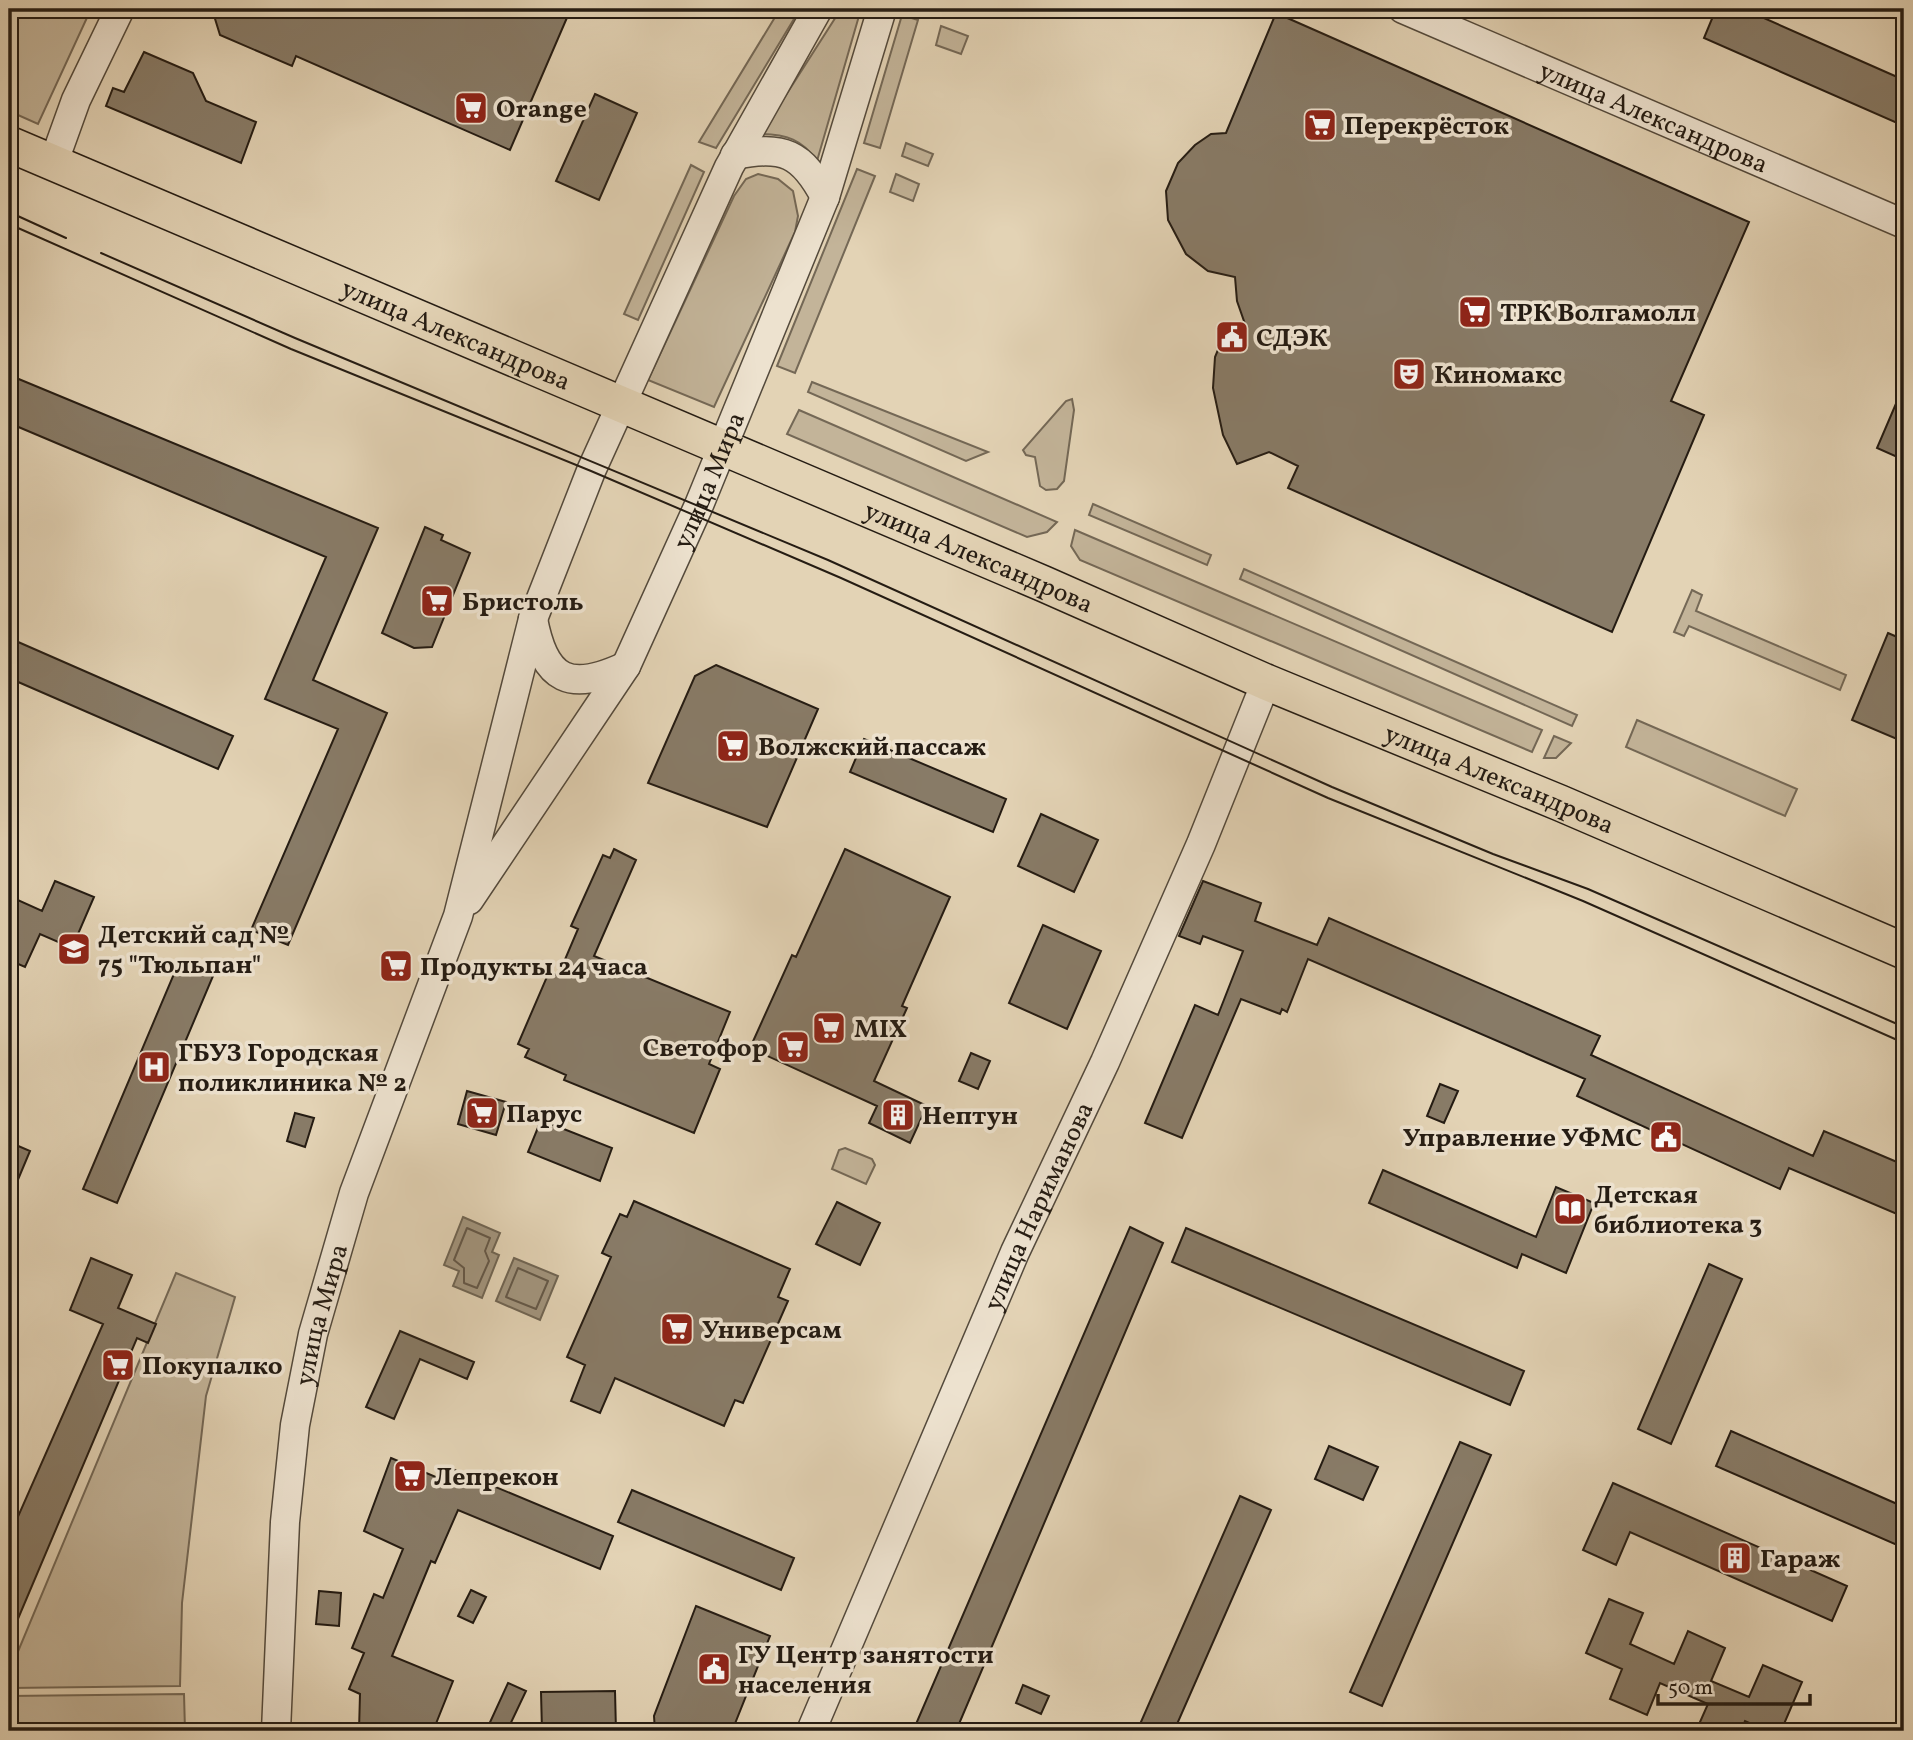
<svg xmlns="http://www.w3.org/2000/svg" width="1913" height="1740" font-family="Vollkorn,serif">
	<rect width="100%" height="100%" fill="#e3d3b5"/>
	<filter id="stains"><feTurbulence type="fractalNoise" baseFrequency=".00286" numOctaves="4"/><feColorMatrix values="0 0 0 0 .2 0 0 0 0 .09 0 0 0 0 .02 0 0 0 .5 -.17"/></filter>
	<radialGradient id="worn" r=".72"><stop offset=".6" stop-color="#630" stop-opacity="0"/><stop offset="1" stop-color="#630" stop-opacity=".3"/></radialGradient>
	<path fill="#c3b499" stroke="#746856" stroke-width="2" d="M 9,9 L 91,9 L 38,124 L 9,111 Z
		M 780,9 L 800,9 L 716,148 L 699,142 Z
		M 841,9 L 861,9 L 817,161 C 803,140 786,134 761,134 Z
		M 902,15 L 918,20 L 880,148 L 864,143 Z
		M 941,26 L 968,36 L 961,54 L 936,45 Z
		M 906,143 L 933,154 L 928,166 L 902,156 Z
		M 691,165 L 704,172 L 638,320 L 624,314 Z
		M 857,169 L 875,176 L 795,373 L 777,366 Z
		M 758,174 L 778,179 L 793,191 L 798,216 L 795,232 L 714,407 L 648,380 L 734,196 L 746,179 Z
		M 896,174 L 919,184 L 913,201 L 890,192 Z
		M 812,382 L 988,452 L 966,461 L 808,392 Z
		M 1072,399 L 1074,410 L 1064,481 L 1057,489 L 1046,490 L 1040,486 L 1035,457 L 1026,455 L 1023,450 L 1066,401 Z
		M 799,410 L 1057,522 L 1047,532 L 1027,537 L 787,434 Z
		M 1093,504 L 1211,555 L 1207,565 L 1089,515 Z
		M 1075,530 L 1542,730 L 1532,752 L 1080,560 L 1071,546 Z
		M 1244,569 L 1577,715 L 1572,726 L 1240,579 Z
		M 1692,590 L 1702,595 L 1696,611 L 1846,675 L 1840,690 L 1689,626 L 1684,636 L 1674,632 Z
		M 1637,720 L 1797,789 L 1785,816 L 1626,747 Z
		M 1554,736 L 1571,743 L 1556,758 L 1544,758 Z
		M 845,1148 L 872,1159 L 875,1165 L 866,1184 L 832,1169 L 839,1150 Z
		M 176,1273 L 235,1297 L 206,1396 L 182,1603 L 180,1686 L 9,1688 L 9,1673 Z
		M 184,1694 L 185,1731 L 9,1731 L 9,1696 Z"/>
	<path fill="#a2957e" stroke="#706553" stroke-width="2" d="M 463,1217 L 500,1233 L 492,1252 L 499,1255 L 482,1298 L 453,1286 L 459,1271 L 444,1265 Z
		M 514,1258 L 558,1276 L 540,1320 L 496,1301 Z"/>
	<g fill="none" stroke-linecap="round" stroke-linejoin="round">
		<path stroke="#645848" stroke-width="2" d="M 467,1228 L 490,1238 L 485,1251 L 489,1261 L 477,1288 L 464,1283 L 464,1268 L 454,1260 Z
			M 518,1268 L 548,1281 L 536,1309 L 506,1297 Z"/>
	</g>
	<path fill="#887b67" stroke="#251c13" stroke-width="2" d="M 212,9 L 559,9 L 569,13 L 510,150 L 296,56 L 292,66 L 220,35 Z
		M 1716,9 L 1760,9 L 1757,15 L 1904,80 L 1904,126 L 1704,38 Z
		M 1276,13 L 1749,222 L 1671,401 L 1704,415 L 1612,632 L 1288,488 L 1298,466 L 1269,452 L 1237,464 L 1223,435 L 1213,388 L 1215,357 L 1225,333 L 1245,324 L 1237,301 L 1235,277 L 1208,271 L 1186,254 L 1168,220 L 1166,191 L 1178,163 L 1195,145 L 1211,134 L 1226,133 Z
		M 144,52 L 193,73 L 206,101 L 256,122 L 241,163 L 106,106 L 113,88 L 124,92 Z
		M 595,94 L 637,113 L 599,200 L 556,181 Z
		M 9,375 L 378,528 L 313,680 L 387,713 L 288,945 L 251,930 L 338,729 L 265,699 L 326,557 L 9,423 Z
		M 1904,385 L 1904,460 L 1877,448 Z
		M 425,527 L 443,535 L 441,540 L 470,553 L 432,647 L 414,648 L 382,633 Z
		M 1888,633 L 1904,640 L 1904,742 L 1852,720 Z
		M 9,638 L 233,736 L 218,769 L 9,678 Z
		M 716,665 L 818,709 L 767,827 L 648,783 L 695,676 Z
		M 864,739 L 1006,799 L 993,832 L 850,772 Z
		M 1041,814 L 1098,840 L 1074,892 L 1018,866 Z
		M 614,849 L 636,860 L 594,956 L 730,1012 L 709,1064 L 720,1069 L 694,1133 L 564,1080 L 566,1075 L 525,1057 L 529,1049 L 518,1044 L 549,972 L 558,976 L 578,929 L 571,926 L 603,855 L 610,858 Z
		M 845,849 L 950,897 L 902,1006 L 907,1008 L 874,1081 L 927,1106 L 910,1143 L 869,1123 L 877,1106 L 750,1048 L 792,955 L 796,957 Z
		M 55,881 L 94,897 L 72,948 L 40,934 L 25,967 L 9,960 L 9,896 L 42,911 Z
		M 1203,881 L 1261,903 L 1255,921 L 1317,945 L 1329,918 L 1600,1036 L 1591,1055 L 1813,1156 L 1824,1131 L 1904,1165 L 1904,1217 L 1789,1168 L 1780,1189 L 1577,1096 L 1585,1079 L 1308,959 L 1287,1012 L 1282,1009 L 1280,1014 L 1241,999 L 1182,1138 L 1145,1123 L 1195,1005 L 1218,1015 L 1243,951 L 1203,936 L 1200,944 L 1179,936 Z
		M 1043,925 L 1101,951 L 1067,1029 L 1009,1003 Z
		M 179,962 L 213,976 L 117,1203 L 83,1189 Z
		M 971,1053 L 990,1061 L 978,1089 L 959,1081 Z
		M 1440,1084 L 1458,1091 L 1444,1123 L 1427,1116 Z
		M 467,1091 L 506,1102 L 496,1135 L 458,1124 Z
		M 295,1113 L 314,1118 L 305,1147 L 287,1141 Z
		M 541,1120 L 612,1148 L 600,1181 L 528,1152 Z
		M 9,1142 L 30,1151 L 9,1201 Z
		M 1383,1170 L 1536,1237 L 1556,1187 L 1594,1203 L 1566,1273 L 1522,1254 L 1517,1268 L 1369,1203 Z
		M 634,1201 L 790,1269 L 778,1297 L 788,1301 L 743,1403 L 735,1400 L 724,1426 L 615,1378 L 600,1413 L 571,1401 L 585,1365 L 567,1357 L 611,1257 L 602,1253 L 620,1214 L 627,1217 Z
		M 837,1202 L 880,1223 L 860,1265 L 816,1244 Z
		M 1130,1227 L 1163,1243 L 956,1731 L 913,1731 Z
		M 1186,1228 L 1524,1371 L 1510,1405 L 1172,1262 Z
		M 91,1258 L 132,1275 L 118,1308 L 156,1324 L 148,1343 L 137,1338 L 9,1640 L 9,1537 L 103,1324 L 70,1310 Z
		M 1709,1264 L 1742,1279 L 1671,1444 L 1638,1429 Z
		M 400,1331 L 474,1362 L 467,1379 L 420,1359 L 394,1419 L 366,1407 Z
		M 1731,1431 L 1904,1507 L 1904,1548 L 1716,1466 Z
		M 1460,1442 L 1491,1455 L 1382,1706 L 1350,1692 Z
		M 1329,1446 L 1378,1467 L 1363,1500 L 1315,1479 Z
		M 391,1458 L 445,1481 L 450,1468 L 613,1536 L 600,1569 L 458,1510 L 435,1563 L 431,1561 L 392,1656 L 453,1681 L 433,1731 L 359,1731 L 360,1694 L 349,1689 L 364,1653 L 352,1648 L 374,1594 L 383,1598 L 403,1549 L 364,1531 Z
		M 1613,1483 L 1847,1586 L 1832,1621 L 1630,1532 L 1616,1565 L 1583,1550 Z
		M 632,1490 L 794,1558 L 781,1590 L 618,1522 Z
		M 1240,1496 L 1271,1510 L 1174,1731 L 1137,1731 Z
		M 471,1590 L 486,1597 L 473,1623 L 458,1616 Z
		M 319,1591 L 341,1593 L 339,1626 L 316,1624 Z
		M 1609,1599 L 1643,1613 L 1630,1644 L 1674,1664 L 1688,1631 L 1725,1648 L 1711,1681 L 1749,1697 L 1763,1665 L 1802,1682 L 1781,1731 L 1768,1731 L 1745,1721 L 1741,1731 L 1696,1731 L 1708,1704 L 1660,1683 L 1647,1715 L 1610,1699 L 1622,1669 L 1586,1653 Z
		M 696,1606 L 770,1636 L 732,1731 L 655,1731 L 654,1716 Z
		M 508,1683 L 526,1691 L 507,1731 L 486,1731 Z
		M 1023,1685 L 1049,1696 L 1041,1714 L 1016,1703 Z
		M 615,1691 L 616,1731 L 542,1731 L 541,1692 Z"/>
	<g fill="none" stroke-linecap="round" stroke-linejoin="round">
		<defs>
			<g id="minor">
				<path id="s1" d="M 1403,9 L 1904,224"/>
				<path d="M 735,155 C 783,145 802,153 825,197"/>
				<path d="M 53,164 L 76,100 L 120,9"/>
				<path d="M 533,619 C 545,682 570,692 626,666"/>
				<path id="s2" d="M 469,900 L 626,666 L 699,505 L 825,197 L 882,9"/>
				<path id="s3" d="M 276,1731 L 285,1522 L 295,1425 L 313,1334 L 354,1193 L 458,916 L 533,619 L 591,471 L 729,167 L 818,9"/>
				<path id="s4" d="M 811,1731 L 1015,1252 L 1105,1062 L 1201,844 L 1266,682"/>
			</g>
			<g id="major">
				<path id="s5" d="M 9,144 L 1044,584 L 1266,682 L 1560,803 L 1904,951"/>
			</g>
		</defs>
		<use href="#minor" stroke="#544a3c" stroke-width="31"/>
		<use href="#major" stroke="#251c13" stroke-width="38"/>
		<use href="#minor" stroke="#ede2cf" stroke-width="28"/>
		<use href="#major" stroke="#e3d3b5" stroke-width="35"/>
		<path stroke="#251c13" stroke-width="2" d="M 9,212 L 66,238
			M 9,224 L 291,349 L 591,471 L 841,578 L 1328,798 L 1583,901 L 1904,1043
			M 101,253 L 295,338 L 828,560 L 1332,787 L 1493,854 L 1588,889 L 1904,1027"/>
	</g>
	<defs>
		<symbol id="supermarket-square" viewBox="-11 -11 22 22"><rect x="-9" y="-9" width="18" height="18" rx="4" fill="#8f2418" stroke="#ede2cf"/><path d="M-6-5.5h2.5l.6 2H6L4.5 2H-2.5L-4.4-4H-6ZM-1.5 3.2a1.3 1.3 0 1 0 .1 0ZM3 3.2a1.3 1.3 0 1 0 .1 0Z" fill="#fff"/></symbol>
		<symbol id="civic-square" viewBox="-11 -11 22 22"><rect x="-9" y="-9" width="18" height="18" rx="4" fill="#8f2418" stroke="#ede2cf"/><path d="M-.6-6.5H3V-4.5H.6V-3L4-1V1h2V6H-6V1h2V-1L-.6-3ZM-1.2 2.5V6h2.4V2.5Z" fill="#fff"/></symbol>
		<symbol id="theatre-square" viewBox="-11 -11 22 22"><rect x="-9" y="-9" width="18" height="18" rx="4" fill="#8f2418" stroke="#ede2cf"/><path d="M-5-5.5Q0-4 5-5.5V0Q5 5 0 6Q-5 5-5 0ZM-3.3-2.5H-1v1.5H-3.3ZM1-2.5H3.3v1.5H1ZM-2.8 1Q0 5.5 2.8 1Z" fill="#fff"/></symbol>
		<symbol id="school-square" viewBox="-11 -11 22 22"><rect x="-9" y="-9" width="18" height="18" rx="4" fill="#8f2418" stroke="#ede2cf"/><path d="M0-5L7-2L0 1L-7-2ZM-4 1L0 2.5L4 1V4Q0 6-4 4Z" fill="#fff"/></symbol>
		<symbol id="hospital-square" viewBox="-11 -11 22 22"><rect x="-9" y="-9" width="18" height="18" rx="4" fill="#8f2418" stroke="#ede2cf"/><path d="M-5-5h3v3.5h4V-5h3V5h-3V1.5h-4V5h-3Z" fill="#fff"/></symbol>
		<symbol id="building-square" viewBox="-11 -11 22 22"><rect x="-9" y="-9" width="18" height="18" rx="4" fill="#8f2418" stroke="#ede2cf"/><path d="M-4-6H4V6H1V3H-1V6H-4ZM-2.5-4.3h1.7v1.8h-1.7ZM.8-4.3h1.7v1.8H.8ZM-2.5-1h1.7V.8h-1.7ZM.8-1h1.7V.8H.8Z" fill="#fff"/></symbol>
		<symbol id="library-square" viewBox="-11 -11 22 22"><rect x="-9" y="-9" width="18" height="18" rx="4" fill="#8f2418" stroke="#ede2cf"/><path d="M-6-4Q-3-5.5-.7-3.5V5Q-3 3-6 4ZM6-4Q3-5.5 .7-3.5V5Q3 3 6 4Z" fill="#fff"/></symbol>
	</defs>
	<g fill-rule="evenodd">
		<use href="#supermarket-square" x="452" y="89" width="38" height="38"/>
		<use href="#supermarket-square" x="1301" y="106" width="38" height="38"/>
		<use href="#supermarket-square" x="1456" y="293" width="38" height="38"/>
		<use href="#civic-square" x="1213" y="318" width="38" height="38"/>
		<use href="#theatre-square" x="1390" y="355" width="38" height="38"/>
		<use href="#supermarket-square" x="418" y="582" width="38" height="38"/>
		<use href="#supermarket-square" x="714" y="727" width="38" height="38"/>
		<use href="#school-square" x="55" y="930" width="38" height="38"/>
		<use href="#supermarket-square" x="377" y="947" width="38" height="38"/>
		<use href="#supermarket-square" x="810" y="1009" width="38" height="38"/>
		<use href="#supermarket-square" x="774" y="1028" width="38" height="38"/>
		<use href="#hospital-square" x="135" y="1048" width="38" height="38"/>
		<use href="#supermarket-square" x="463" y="1094" width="38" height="38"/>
		<use href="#building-square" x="879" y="1096" width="38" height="38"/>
		<use href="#civic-square" x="1647" y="1118" width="38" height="38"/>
		<use href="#library-square" x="1551" y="1190" width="38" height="38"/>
		<use href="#supermarket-square" x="658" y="1310" width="38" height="38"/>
		<use href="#supermarket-square" x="99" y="1346" width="38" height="38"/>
		<use href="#supermarket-square" x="391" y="1457" width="38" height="38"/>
		<use href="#building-square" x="1716" y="1539" width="38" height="38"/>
		<use href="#civic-square" x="695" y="1650" width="38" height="38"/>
	</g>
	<g text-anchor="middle" stroke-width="7" stroke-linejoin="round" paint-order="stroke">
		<g font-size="26" font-weight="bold" fill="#251c13" stroke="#ede2cf" text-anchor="start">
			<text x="496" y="117">Orange</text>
			<text x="1344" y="134">Перекрёсток</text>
			<text x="1500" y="321">ТРК Волгамолл</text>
			<text x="1256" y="346">СДЭК</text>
			<text x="1434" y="383">Киномакс</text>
			<text x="462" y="610">Бристоль</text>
			<text x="758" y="755">Волжский пассаж</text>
			<text x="98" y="943">Детский сад №<tspan x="98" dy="30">75 "Тюльпан"</tspan></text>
			<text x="420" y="975">Продукты 24 часа</text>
			<text x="854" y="1037">MIX</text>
			<text x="768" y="1056" text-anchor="end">Светофор</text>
			<text x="178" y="1061">ГБУЗ Городская<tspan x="178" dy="30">поликлиника № 2</tspan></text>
			<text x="506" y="1122">Парус</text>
			<text x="922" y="1124">Нептун</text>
			<text x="1642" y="1146" text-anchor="end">Управление УФМС</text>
			<text x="1594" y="1203">Детская<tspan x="1594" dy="30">библиотека 3</tspan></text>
			<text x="702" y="1338">Универсам</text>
			<text x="142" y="1374">Покупалко</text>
			<text x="434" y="1485">Лепрекон</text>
			<text x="1760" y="1567">Гараж</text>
			<text x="738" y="1663">ГУ Центр занятости<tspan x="738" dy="30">населения</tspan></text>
		</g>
		<g font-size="26" fill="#251c13" stroke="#ede2cf">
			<text dy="9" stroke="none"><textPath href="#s1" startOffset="273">улица Александрова</textPath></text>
			<text dy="9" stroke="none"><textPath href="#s5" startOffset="486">улица Александрова</textPath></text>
			<text dy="9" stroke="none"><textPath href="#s2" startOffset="485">улица Мира</textPath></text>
			<text dy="9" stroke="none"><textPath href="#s5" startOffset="1054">улица Александрова</textPath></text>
			<text dy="9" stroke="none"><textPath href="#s5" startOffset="1620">улица Александрова</textPath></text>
			<text dy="9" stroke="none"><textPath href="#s4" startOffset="572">улица Нариманова</textPath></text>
			<text dy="9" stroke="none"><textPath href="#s3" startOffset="420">улица Мира</textPath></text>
		</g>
	</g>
	<rect width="1913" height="1740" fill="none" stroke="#e3d3b5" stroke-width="35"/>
	<rect x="10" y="10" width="1892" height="1719" fill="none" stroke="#251c13" stroke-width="3.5"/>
	<rect x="18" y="18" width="1878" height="1705" fill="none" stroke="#251c13" stroke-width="2"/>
	<path d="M1658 1694v10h152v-10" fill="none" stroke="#251c13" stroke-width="3.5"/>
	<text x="1668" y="1694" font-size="21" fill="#251c13" stroke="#ede2cf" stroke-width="5" paint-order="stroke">50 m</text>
	<rect width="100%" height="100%" filter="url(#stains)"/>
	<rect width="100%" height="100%" fill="url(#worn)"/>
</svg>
